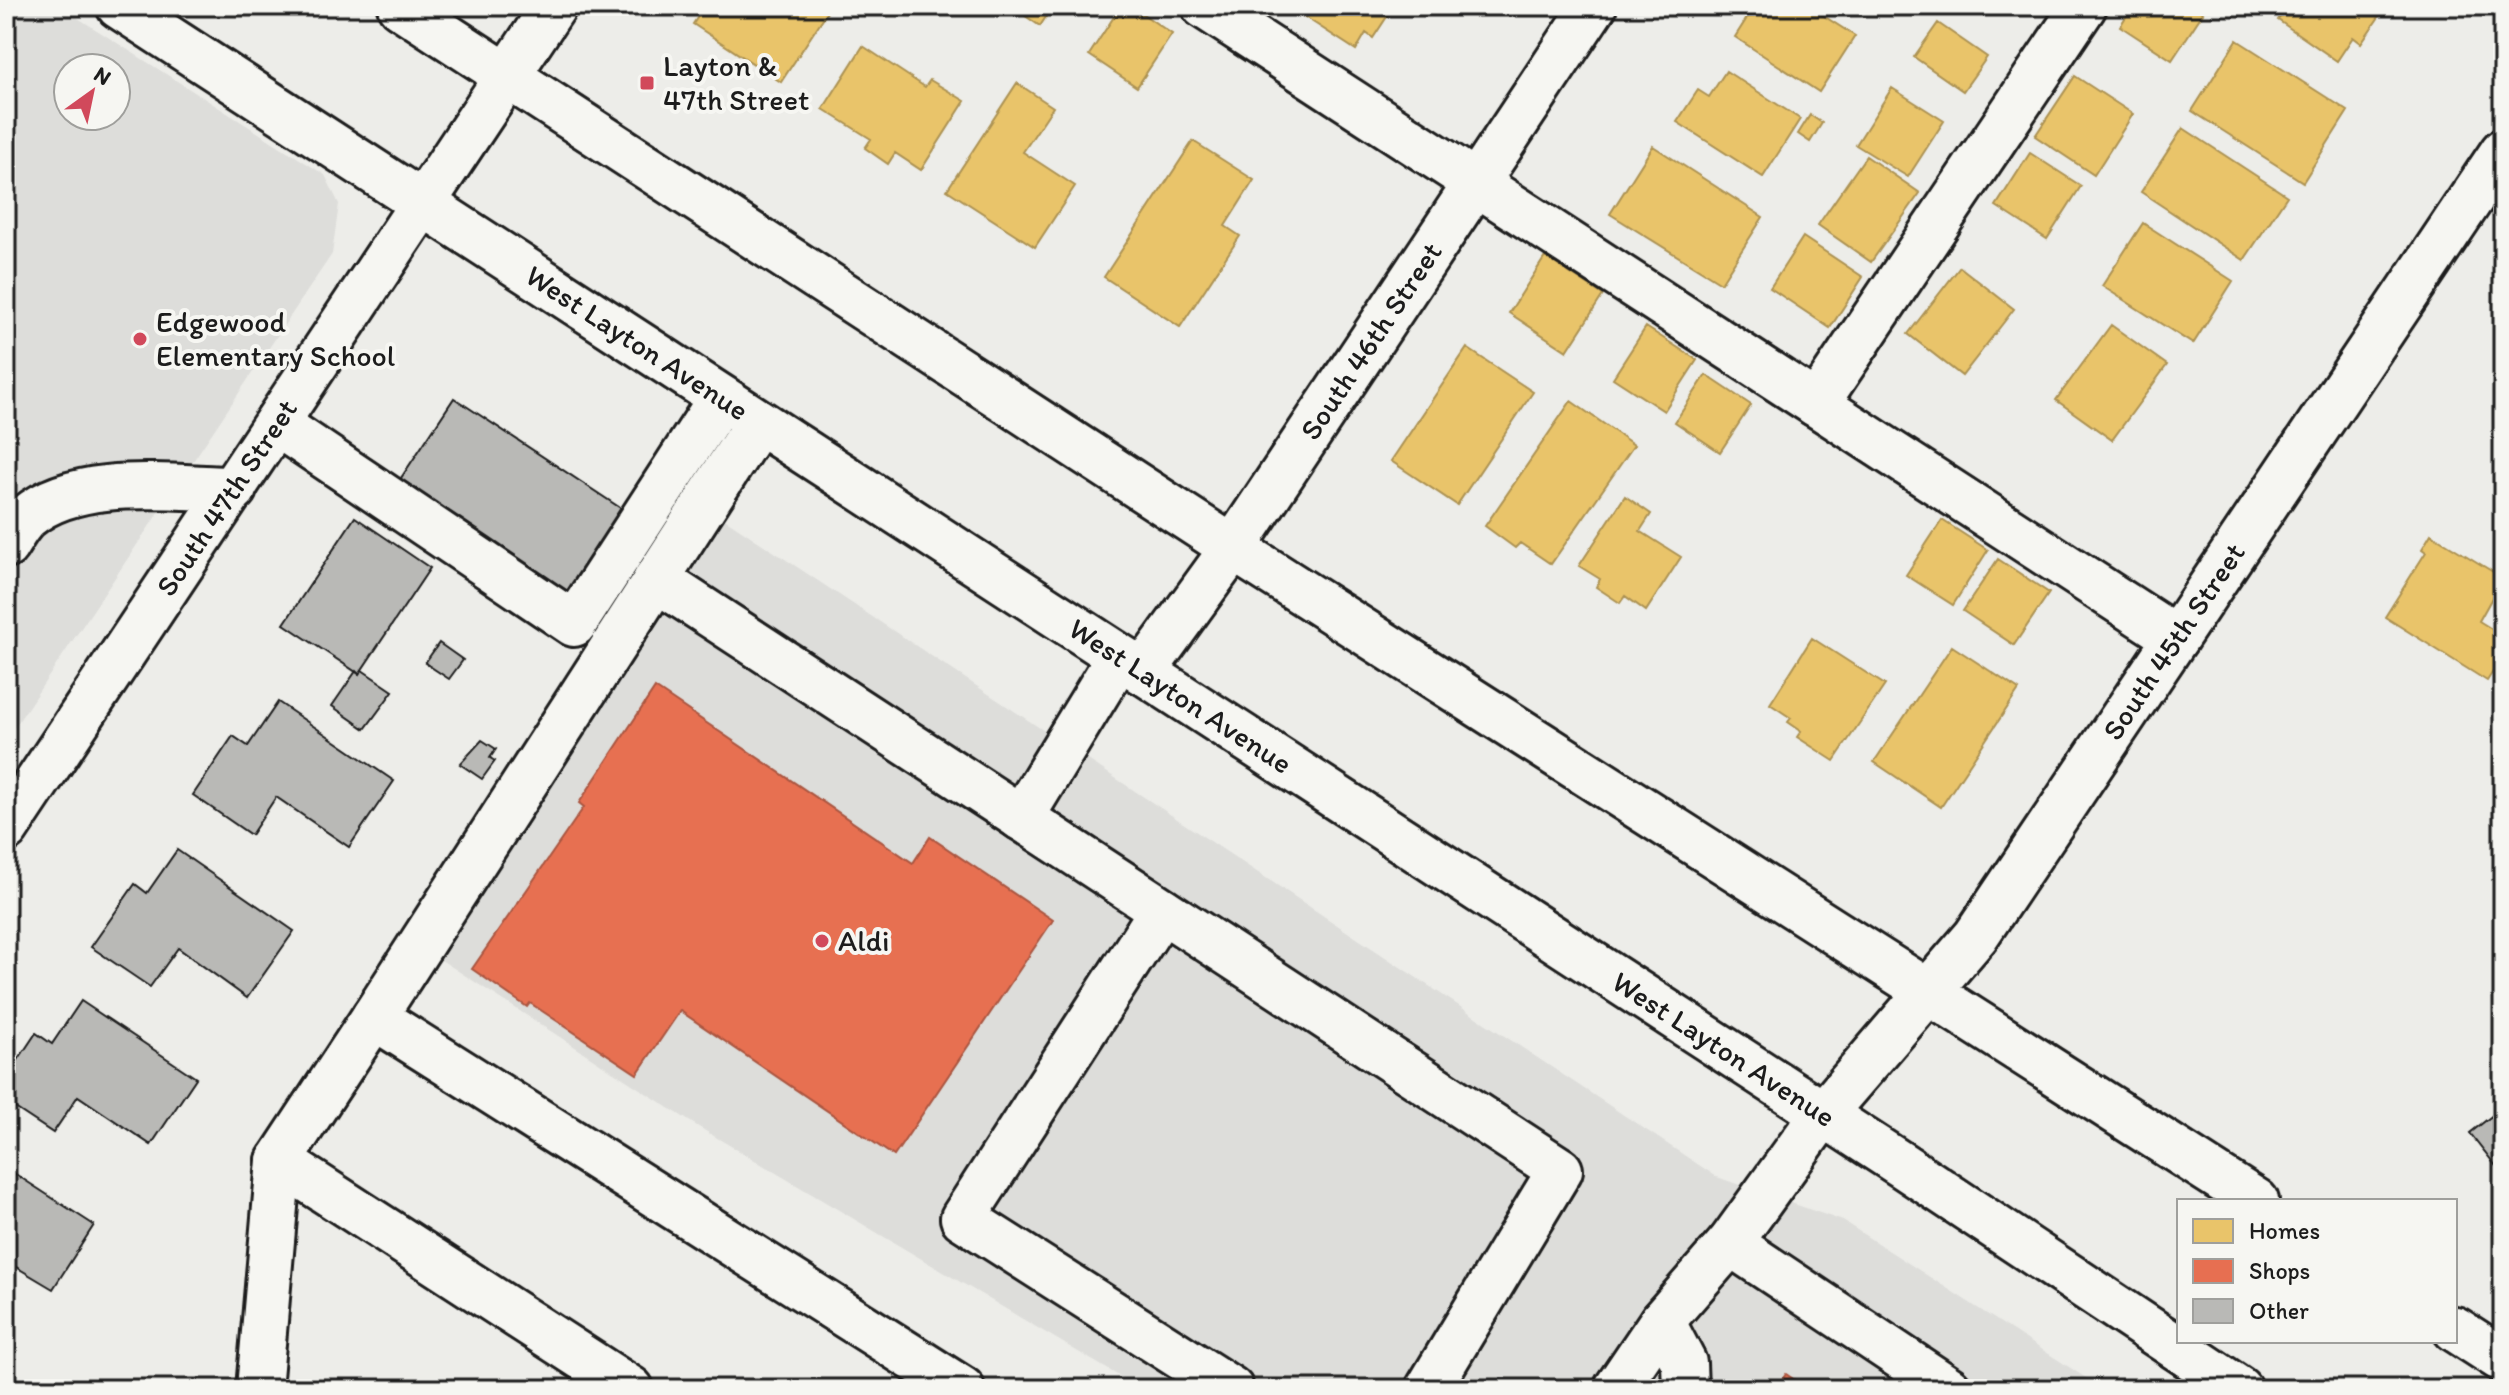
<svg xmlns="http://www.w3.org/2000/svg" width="2509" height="1395" font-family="Itim,sans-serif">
	<rect width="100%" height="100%" fill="#edede9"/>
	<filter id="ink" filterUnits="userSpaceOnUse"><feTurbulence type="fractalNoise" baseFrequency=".0125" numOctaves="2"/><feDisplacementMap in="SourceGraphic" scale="16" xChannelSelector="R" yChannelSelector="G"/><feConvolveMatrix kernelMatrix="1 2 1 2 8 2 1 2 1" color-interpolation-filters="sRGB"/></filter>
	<g filter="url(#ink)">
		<path fill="#ddddda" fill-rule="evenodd" d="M 6,6 L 59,6 L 325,175 L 339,204 L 332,254 L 6,740 ZM 68,68 L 116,68 L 116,116 L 68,116 Z
			M 687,494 L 1717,1177 L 1843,1221 L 2103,1389 L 1141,1389 L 697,1126 L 401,934 Z"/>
		<path fill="#e9c46a" stroke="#ac9253" stroke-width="2" d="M 705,6 L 831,6 L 781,82 L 693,24 Z
			M 1011,6 L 1053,6 L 1040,26 Z
			M 1121,6 L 1131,6 L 1172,34 L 1137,87 L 1089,55 Z
			M 1288,6 L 1394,6 L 1373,38 L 1366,33 L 1356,50 Z
			M 1770,6 L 1808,6 L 1855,36 L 1819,92 L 1735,37 L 1754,7 L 1764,14 Z
			M 2133,6 L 2193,6 L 2203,13 L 2172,60 L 2120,26 Z
			M 2288,6 L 2376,6 L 2383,11 L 2361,43 L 2353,37 L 2337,61 L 2278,20 Z
			M 1938,23 L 1987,57 L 1963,91 L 1914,57 Z
			M 2237,40 L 2348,111 L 2303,182 L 2192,111 Z
			M 863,46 L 925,87 L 930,80 L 965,101 L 921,170 L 895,153 L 888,164 L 865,148 L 871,139 L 823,109 Z
			M 1726,71 L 1800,119 L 1763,177 L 1677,122 L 1698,90 L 1709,97 Z
			M 2075,76 L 2133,114 L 2094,175 L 2035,136 Z
			M 1017,83 L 1053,107 L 1023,152 L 1075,186 L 1035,247 L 947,190 Z
			M 1892,88 L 1944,121 L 1908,177 L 1856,145 Z
			M 1810,115 L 1822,123 L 1810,142 L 1798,134 Z
			M 2183,128 L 2287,196 L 2244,260 L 2141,192 Z
			M 1193,141 L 1254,180 L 1225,226 L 1240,236 L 1180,327 L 1104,277 Z
			M 1653,146 L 1763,217 L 1721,283 L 1610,214 Z
			M 2030,153 L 2081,186 L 2047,239 L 1996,206 Z
			M 1866,156 L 1920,193 L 1871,262 L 1818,225 Z
			M 2143,223 L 2233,281 L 2193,344 L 2102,286 Z
			M 1803,237 L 1863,277 L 1830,328 L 1770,288 Z
			M 1545,257 L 1603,295 L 1567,351 L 1509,313 Z
			M 1960,267 L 2014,309 L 1962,376 L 1908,334 Z
			M 2111,325 L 2167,365 L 2112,440 L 2056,400 Z
			M 1646,327 L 1697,360 L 1664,411 L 1613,378 Z
			M 1467,348 L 1533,392 L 1457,505 L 1391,461 Z
			M 1706,375 L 1751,405 L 1720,452 L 1675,422 Z
			M 1571,401 L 1634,445 L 1551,564 L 1520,543 L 1515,548 L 1485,526 Z
			M 1625,496 L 1651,514 L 1640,531 L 1681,557 L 1646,611 L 1625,596 L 1620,603 L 1596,587 L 1600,579 L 1579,566 Z
			M 1942,520 L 1988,550 L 1953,605 L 1906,575 Z
			M 2431,534 L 2503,578 L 2479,621 L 2503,636 L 2503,656 L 2487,681 L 2385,617 L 2426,552 L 2422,549 Z
			M 1998,559 L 2049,593 L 2014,645 L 1963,611 Z
			M 1812,638 L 1885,685 L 1834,761 L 1797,737 L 1801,731 L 1788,722 L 1791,718 L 1770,704 Z
			M 1952,646 L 2019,690 L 1941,807 L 1874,762 Z"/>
		<path fill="#e76f51" stroke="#aa5641" stroke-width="2" d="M 655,688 L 913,863 L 930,837 L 1053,920 L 894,1156 L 680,1011 L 637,1074 L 530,1003 L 527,1007 L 472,969 L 584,807 L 579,803 Z
			M 1786,1374 L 1808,1389 L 1775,1389 Z"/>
		<path fill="#b9b9b6" stroke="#1c1c1c" stroke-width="2" d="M 454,398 L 634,517 L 575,606 L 395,487 Z
			M 355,517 L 430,568 L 359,674 L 284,624 Z
			M 439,643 L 463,660 L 449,679 L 425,663 Z
			M 362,670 L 393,691 L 365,729 L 332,706 L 356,671 L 359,674 Z
			M 278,702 L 394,781 L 349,847 L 276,797 L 251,835 L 193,795 L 233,736 L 248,746 Z
			M 482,740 L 496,749 L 490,758 L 495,761 L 482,779 L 460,764 Z
			M 177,850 L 294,931 L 247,998 L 178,948 L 150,987 L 91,947 L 135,884 L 147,893 Z
			M 81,1001 L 196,1078 L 151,1145 L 78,1096 L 53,1133 L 6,1102 L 6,1078 L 36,1033 L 52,1044 Z
			M 2503,1107 L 2503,1175 L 2470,1133 Z
			M 6,1168 L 94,1225 L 53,1289 L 6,1261 Z"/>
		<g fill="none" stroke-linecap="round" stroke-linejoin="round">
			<defs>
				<g id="minor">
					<path d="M 1204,6 L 2176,638"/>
					<path d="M 1816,404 L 2084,6"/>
					<path d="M 758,422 L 374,1017 L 962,1389"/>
					<path d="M 277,424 L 574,624 L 721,398"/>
					<path d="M 6,546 C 12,537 19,523 28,516 C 78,474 172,488 234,489"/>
					<path d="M 656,579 L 1560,1170 L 1428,1389"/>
					<path id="s1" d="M 1143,672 L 1233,548 L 1594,6"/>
					<path d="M 1021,818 L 1119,657"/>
					<path id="s2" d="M 6,829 L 554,6"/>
					<path d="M 1162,910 L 963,1218 L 1231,1389"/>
					<path d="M 374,1017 L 279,1161 L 631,1389"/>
					<path d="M 1730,1243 L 1949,1389"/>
					<path d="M 1662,1321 L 1684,1363 L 1685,1389"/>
					<path d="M 259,1389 L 279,1161"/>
					<path id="s3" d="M 1616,1389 L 1662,1321 L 1730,1243 L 1823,1114 L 1976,936 L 2503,151"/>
				</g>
				<g id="major">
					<path id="s4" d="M 119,6 L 1902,1165 L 2239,1389"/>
					<path d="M 400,6 L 1233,548 L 2256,1201"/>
					<path d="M 2455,1329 L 2503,1360"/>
				</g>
			</defs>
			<use href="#minor" stroke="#1c1c1c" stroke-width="50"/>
			<use href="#major" stroke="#1c1c1c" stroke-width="50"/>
			<use href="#minor" stroke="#f6f6f2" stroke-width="44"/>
			<use href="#major" stroke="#f6f6f2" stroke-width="44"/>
		</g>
	</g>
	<g fill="#d1495b" stroke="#f6f6f2" stroke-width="3">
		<rect x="639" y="75" width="16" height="16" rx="4"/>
		<circle cx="140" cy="339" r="8"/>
		<circle cx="822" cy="941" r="8"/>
	</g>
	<g text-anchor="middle" stroke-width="8" stroke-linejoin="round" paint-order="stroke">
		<g font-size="30" fill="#1c1c1c" stroke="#f6f6f2" text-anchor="start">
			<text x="663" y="76">Layton &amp;<tspan x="663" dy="34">47th Street</tspan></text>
			<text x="156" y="332">Edgewood<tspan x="156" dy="34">Elementary School</tspan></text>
			<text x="838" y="951">Aldi</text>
		</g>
		<g font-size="30" fill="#1c1c1c" stroke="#f6f6f2">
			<text dy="10" stroke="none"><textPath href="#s1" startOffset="402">South 46th Street</textPath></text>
			<text dy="10" stroke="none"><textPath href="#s4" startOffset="618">West Layton Avenue</textPath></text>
			<text dy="10" stroke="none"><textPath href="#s2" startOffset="398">South 47th Street</textPath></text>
			<text dy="10" stroke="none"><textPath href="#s3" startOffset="934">South 45th Street</textPath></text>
			<text dy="10" stroke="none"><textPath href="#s4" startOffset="1266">West Layton Avenue</textPath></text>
			<text dy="10" stroke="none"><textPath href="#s4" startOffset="1914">West Layton Avenue</textPath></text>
		</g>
	</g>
	<rect width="2509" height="1395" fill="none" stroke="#f6f6f2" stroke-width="32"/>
	<rect x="16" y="16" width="2477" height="1363" fill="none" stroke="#1c1c1c" stroke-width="3" filter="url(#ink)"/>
	<rect x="2177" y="1199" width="280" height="144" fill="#f6f6f2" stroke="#9f9f9c" stroke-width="2"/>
	<rect x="2193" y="1219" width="40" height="24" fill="#e9c46a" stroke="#9f9f9c" stroke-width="2"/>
	<text x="2249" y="1239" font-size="24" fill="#1c1c1c">Homes</text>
	<rect x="2193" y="1259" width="40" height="24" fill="#e76f51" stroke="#9f9f9c" stroke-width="2"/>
	<text x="2249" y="1279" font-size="24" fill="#1c1c1c">Shops</text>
	<rect x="2193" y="1299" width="40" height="24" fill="#b9b9b6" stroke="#9f9f9c" stroke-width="2"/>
	<text x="2249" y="1319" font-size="24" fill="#1c1c1c">Other</text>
	<g transform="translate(92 92) rotate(33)"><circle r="38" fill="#f6f6f2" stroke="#9f9f9c" stroke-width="2"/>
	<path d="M0-6L14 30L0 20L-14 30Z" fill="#d1495b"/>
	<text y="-12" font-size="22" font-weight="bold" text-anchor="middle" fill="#1c1c1c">N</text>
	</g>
</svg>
